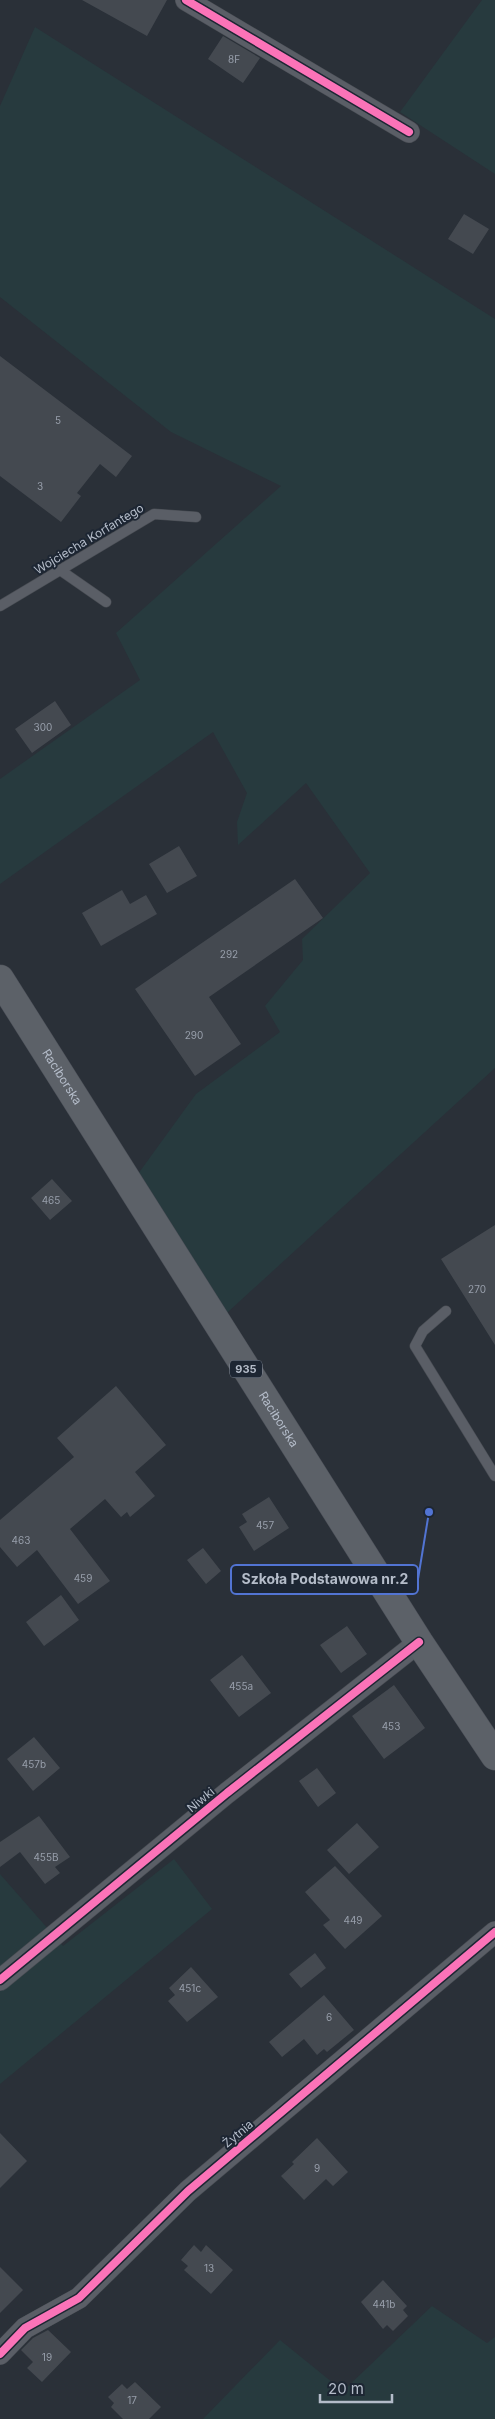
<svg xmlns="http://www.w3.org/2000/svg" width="495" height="2419" font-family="Inter,sans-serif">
	<rect width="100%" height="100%" fill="#2a3038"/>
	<path fill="#273a3e" d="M 482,0 L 495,0 L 495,174 L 400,112 Z
		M 35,27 L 495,319 L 495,1068 L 217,1322 L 130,1185 L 196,1094 L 280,1032 L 265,1006 L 303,960 L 302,939 L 370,873 L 306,783 L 238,845 L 237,822 L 247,793 L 213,732 L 0,884 L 0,779 L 140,680 L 116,633 L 281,486 L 171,432 L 0,297 L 0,106 Z
		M 174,1859 L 212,1909 L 0,2084 L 0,1874 L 63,1946 Z
		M 432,2306 L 487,2343 L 495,2337 L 495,2419 L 203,2419 L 280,2340 L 343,2391 Z"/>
	<path fill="#444950" d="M 82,0 L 167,0 L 147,36 Z
		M 223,36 L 260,58 L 243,83 L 208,59 Z
		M 464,214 L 489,229 L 473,254 L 448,239 Z
		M 0,356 L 132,456 L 116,477 L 100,464 L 77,493 L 81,496 L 61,522 L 0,476 Z
		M 55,701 L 71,725 L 32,753 L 15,729 Z
		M 179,846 L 197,876 L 167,893 L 149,864 Z
		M 295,879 L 323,918 L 209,997 L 241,1044 L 195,1076 L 135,989 Z
		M 122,890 L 130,904 L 146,895 L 157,914 L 101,946 L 82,913 Z
		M 52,1179 L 72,1201 L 50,1220 L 31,1198 Z
		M 495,1225 L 495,1345 L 441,1259 Z
		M 116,1386 L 166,1445 L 135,1472 L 155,1496 L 130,1517 L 127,1512 L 121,1517 L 105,1499 L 70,1529 L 110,1581 L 78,1604 L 37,1550 L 17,1567 L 0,1547 L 0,1520 L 74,1457 L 57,1438 Z
		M 269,1497 L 289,1528 L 254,1551 L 239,1527 L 247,1522 L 242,1514 Z
		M 203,1548 L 221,1571 L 206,1584 L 187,1560 Z
		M 61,1595 L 79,1620 L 44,1646 L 26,1622 Z
		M 347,1626 L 367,1654 L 341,1673 L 320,1645 Z
		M 242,1655 L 271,1693 L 239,1717 L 210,1680 Z
		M 394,1685 L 425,1728 L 384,1759 L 352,1716 Z
		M 34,1737 L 60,1768 L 33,1791 L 7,1759 Z
		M 317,1768 L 336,1793 L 318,1807 L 299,1781 Z
		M 39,1816 L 70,1857 L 55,1867 L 60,1873 L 45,1884 L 20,1852 L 0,1867 L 0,1842 Z
		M 357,1823 L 379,1847 L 349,1874 L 327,1850 Z
		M 335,1866 L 382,1916 L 345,1949 L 323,1925 L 330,1920 L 305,1892 Z
		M 315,1953 L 326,1968 L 301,1988 L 289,1974 Z
		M 191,1967 L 218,1997 L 187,2022 L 168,2001 L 175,1995 L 169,1988 Z
		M 324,1995 L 354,2030 L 327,2052 L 324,2049 L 317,2055 L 304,2039 L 282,2057 L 269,2042 Z
		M 0,2133 L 27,2161 L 0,2188 Z
		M 317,2138 L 348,2172 L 333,2186 L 326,2179 L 304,2200 L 281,2176 L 294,2164 L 292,2162 Z
		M 194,2245 L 201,2252 L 206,2245 L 233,2270 L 211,2294 L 184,2270 L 188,2266 L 181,2260 Z
		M 0,2267 L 23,2290 L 0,2313 Z
		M 383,2280 L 407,2306 L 403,2310 L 408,2316 L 393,2331 L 387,2325 L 383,2329 L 361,2302 Z
		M 48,2330 L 71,2352 L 42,2382 L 27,2368 L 33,2362 L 21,2350 L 33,2338 Z
		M 135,2382 L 161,2407 L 149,2419 L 123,2419 L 111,2407 L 114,2403 L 108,2397 L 122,2384 L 127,2389 Z"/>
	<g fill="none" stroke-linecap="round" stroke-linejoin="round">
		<defs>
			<path id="service" d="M 60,570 L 106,602
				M 0,606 L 154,514 L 196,517
				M 446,1311 L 423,1331 L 415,1346 L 495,1476"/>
			<path id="minor" d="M 186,0 L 409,132
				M 0,1980 L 227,1793 L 419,1642
				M 0,2354 L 25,2328 L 79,2298 L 188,2191 L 495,1932"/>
			<g id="primary">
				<path id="s1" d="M 0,979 L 419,1642 L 495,1756"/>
			</g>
		</defs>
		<use href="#service" stroke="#484c53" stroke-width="11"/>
		<use href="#minor" stroke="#484c53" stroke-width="22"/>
		<use href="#primary" stroke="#484c55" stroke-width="29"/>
		<use href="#service" stroke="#5a5e66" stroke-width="10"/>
		<use href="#minor" stroke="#5a5e66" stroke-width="21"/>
		<use href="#primary" stroke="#5c6168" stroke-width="28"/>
		<defs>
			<path id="cycleway" d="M 186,0 L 409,132
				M 0,1980 L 227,1793 L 419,1642
				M 0,2354 L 25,2328 L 79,2298 L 188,2191 L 495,1932"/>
		</defs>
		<use href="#cycleway" stroke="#1d2633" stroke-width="11"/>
		<use href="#cycleway" stroke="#fb73b8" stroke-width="8"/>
	</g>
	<g text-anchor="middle" stroke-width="4" stroke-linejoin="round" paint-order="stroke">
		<g font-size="10" fill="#989fab">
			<text x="234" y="63">8F</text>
			<text x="58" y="424">5</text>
			<text x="40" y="490">3</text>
			<text x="43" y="731">300</text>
			<text x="229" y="958">292</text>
			<text x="194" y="1039">290</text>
			<text x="51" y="1204">465</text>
			<text x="477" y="1293">270</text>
			<text x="265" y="1529">457</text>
			<text x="21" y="1544">463</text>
			<text x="83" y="1582">459</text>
			<text x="241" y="1690">455a</text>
			<text x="391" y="1730">453</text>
			<text x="34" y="1768">457b</text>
			<text x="46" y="1861">455B</text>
			<text x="353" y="1924">449</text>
			<text x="190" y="1992">451c</text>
			<text x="329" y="2021">6</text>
			<text x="317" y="2172">9</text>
			<text x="209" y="2272">13</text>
			<text x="384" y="2308">441b</text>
			<text x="47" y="2361">19</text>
			<text x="132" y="2404">17</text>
		</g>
		<rect fill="#1d2633" stroke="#878f9c" stroke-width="1" x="230" y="1360.5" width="32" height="17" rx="4"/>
		<g font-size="11" font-weight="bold" fill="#b4bcc9">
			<text x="246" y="1373">935</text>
		</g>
		<g font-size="12" fill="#b4bcc9" stroke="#1d2633">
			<text transform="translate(89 539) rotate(-31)" y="4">Wojciecha Korfantego</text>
			<text dy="4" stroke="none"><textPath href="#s1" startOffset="116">Raciborska</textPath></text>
			<text dy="4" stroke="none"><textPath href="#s1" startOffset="521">Raciborska</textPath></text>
			<text transform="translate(201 1800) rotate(-40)" y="4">Niwki</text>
			<text transform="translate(238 2134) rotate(-40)" y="4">Żytnia</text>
		</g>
	</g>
	<path fill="none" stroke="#5274d3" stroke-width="2" d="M429 1512L418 1579"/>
	<circle fill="#5274d3" stroke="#1d2633" stroke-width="2" cx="429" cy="1512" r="5"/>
	<rect fill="#1d2633" stroke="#5274d3" stroke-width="2" x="231" y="1565" width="187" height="29" rx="5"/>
	<g font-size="14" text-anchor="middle" font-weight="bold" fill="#b4bcc9">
		<text x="325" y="1584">Szkoła Podstawowa nr.2</text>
	</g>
	<path d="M320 2394v8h72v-8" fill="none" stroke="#b4bcc9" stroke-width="2.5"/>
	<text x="328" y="2394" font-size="15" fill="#b4bcc9" stroke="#1d2633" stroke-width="4" paint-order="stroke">20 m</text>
</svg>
